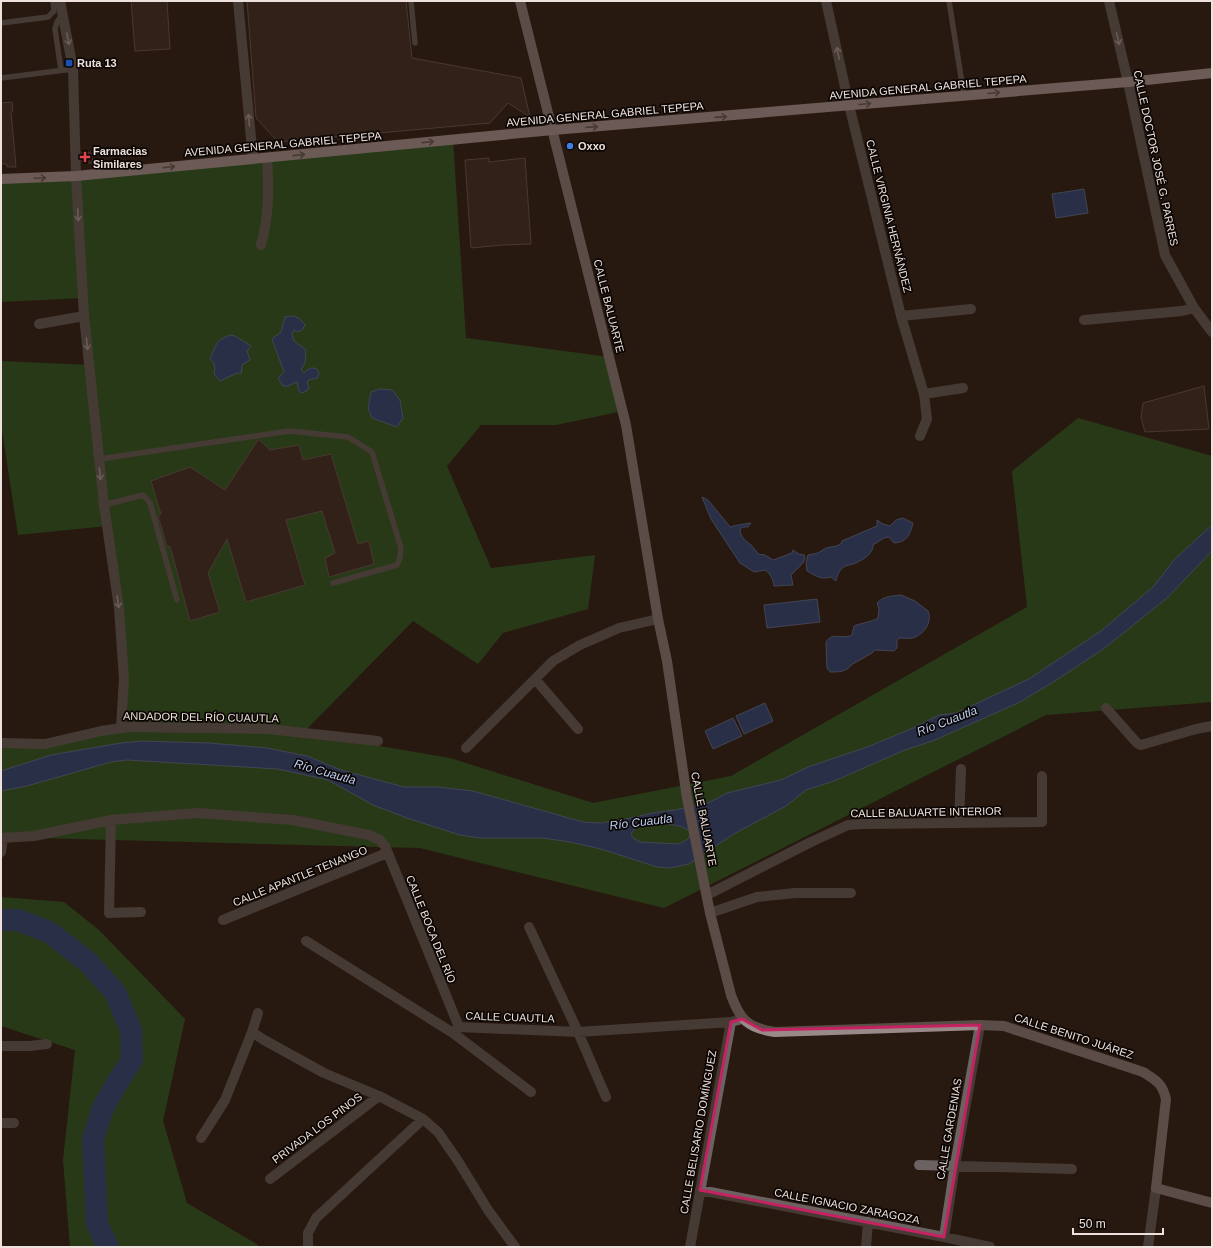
<svg xmlns="http://www.w3.org/2000/svg" width="1213" height="1248" font-family="Arial,sans-serif">
	<rect width="100%" height="100%" fill="#281911"/>
	<path fill="#296120" d="M 453,140 L 466,338 L 609,357 L 623,411 L 556,425 L 481,425 L 447,466 L 491,568 L 595,555 L 588,609 L 503,633 L 478,664 L 413,621 L 303,733 L 450,758 L 593,803 L 731,776 L 1027,607 L 1012,471 L 1078,418 L 1212,456 L 1212,702 L 1046,715 L 664,908 L 420,848 L 1,837 L 1,744 L 21,744 L 129,726 L 107,526 L 18,535 L 1,423 L 1,361 L 89,365 L 83,298 L 1,302 L 1,178 Z
		M 1,897 L 64,902 L 100,931 L 185,1019 L 163,1121 L 187,1203 L 258,1245 L 258,1247 L 70,1247 L 63,1160 L 75,1050 L 1,1026 Z"/>
	<path fill="#2a4b8b" stroke="#6478a3" fill-rule="evenodd" d="M 1084,189 L 1088,213 L 1056,218 L 1052,194 Z
		M 290,316 C 298,316 301,320 305,325 L 302,330 L 298,332 L 294,330 L 292,334 L 294,341 L 306,350 L 305,363 L 301,370 L 304,373 C 309,368 311,367 317,369 L 319,373 L 317,378 L 309,380 L 307,382 L 309,387 L 307,391 L 302,393 L 299,391 L 297,382 L 288,386 L 283,386 L 278,378 L 284,372 L 272,339 L 281,332 L 285,317 Z
		M 230,335 L 235,336 L 251,346 L 247,351 L 250,360 L 242,365 L 241,374 L 237,373 L 220,381 L 214,374 C 215,368 216,363 210,359 C 216,345 215,341 230,335 Z
		M 380,389 L 392,390 L 400,400 L 403,418 L 397,427 L 372,418 L 368,408 L 371,392 Z
		M 702,497 L 708,500 L 730,527 C 737,525 743,524 751,523 L 748,527 L 743,527 L 740,529 C 740,537 746,541 751,545 C 754,548 756,551 758,554 L 765,555 L 773,560 L 792,553 L 793,550 L 799,554 L 804,555 L 805,558 L 803,563 L 791,575 L 793,585 L 774,586 C 773,580 771,574 765,570 L 754,572 L 740,563 L 711,519 Z
		M 903,518 L 913,523 C 910,534 908,542 894,543 L 889,537 L 884,538 L 873,545 C 874,554 861,561 853,564 C 850,565 846,565 844,567 C 839,570 837,576 836,581 L 831,577 C 821,580 816,576 807,571 L 806,563 L 808,555 L 818,553 L 826,548 L 836,546 L 841,544 L 842,541 L 877,526 L 877,520 L 883,524 L 890,526 L 896,520 Z
		M 1212,525 L 1212,551 L 1167,598 L 1106,647 L 1058,679 L 1020,702 L 935,740 L 905,750 L 834,781 L 806,790 L 786,806 L 732,835 L 689,864 L 670,868 L 657,867 L 601,849 L 570,842 L 543,838 L 480,838 L 460,835 L 407,818 L 373,805 L 328,780 L 278,769 L 127,760 L 111,762 L 27,786 L 1,791 L 1,771 L 51,755 L 121,743 L 141,741 L 209,743 L 267,748 L 307,756 L 341,770 L 404,787 L 438,787 L 473,791 L 583,822 L 601,823 L 626,819 L 658,812 L 675,810 L 708,803 L 727,793 L 781,780 L 808,767 L 870,746 L 913,728 L 939,715 L 956,713 L 1029,679 L 1101,631 L 1153,587 L 1175,559 ZM 650,824 C 660,824 685,823 691,833 L 688,839 L 679,844 L 640,842 L 633,838 L 631,834 C 635,826 642,826 650,824 Z
		M 901,595 L 915,601 L 928,611 C 933,622 923,636 912,638 C 908,639 903,638 899,638 L 897,641 L 897,648 L 894,651 L 875,650 L 872,653 L 851,665 C 847,672 838,672 830,672 L 827,668 L 826,642 C 833,631 842,640 852,635 L 854,626 C 861,623 872,622 878,618 L 879,609 L 877,603 C 884,596 892,596 901,595 Z
		M 817,599 L 820,622 L 767,628 L 764,605 Z
		M 765,703 L 773,721 L 744,734 L 736,716 Z
		M 733,718 L 742,736 L 713,749 L 705,731 Z"/>
	<g fill="none" stroke-linecap="round" stroke-linejoin="round">
		<path stroke="#2a4b8b" stroke-width="22" d="M 1,920 L 18,920 L 49,932 L 88,962 L 115,992 L 131,1030 L 132,1060 L 120,1078 L 103,1108 L 93,1139 L 97,1224 L 108,1247"/>
	</g>
	<path fill="#3d2c25" stroke="#6f5d54" d="M 131,1 L 167,1 L 170,49 L 135,51 Z
		M 247,1 L 406,1 L 412,58 L 521,78 L 530,117 L 508,103 L 490,123 L 278,142 L 256,118 Z
		M 12,102 L 13,111 L 11,112 L 16,167 L 7,167 L 7,164 L 1,164 L 1,103 Z
		M 82,152 L 91,153 L 93,163 L 82,163 Z
		M 489,158 L 489,162 L 525,158 L 531,244 L 503,245 L 471,248 L 465,160 Z
		M 1204,386 L 1209,429 L 1145,432 L 1141,418 L 1143,403 Z
		M 258,440 L 260,440 L 270,450 L 299,445 L 303,460 L 331,454 L 358,544 L 369,541 L 374,564 L 329,577 L 325,558 L 335,553 L 322,511 L 286,520 L 305,585 L 246,602 L 227,539 L 208,573 L 220,612 L 190,621 L 170,546 L 167,547 L 158,516 L 161,514 L 151,481 L 190,467 L 225,490 Z"/>
	<g fill="none" stroke-linecap="round" stroke-linejoin="round">
		<path stroke="#6c6262" stroke-width="5.5" d="M 411,1 L 415,43
			M 949,1 L 964,96
			M 1,23 L 48,17 L 54,11 L 53,1
			M 61,70 L 55,29 L 57,22 L 63,13
			M 1,78 L 73,69
			M 99,459 L 289,431 L 348,437 L 372,452 L 401,548 L 400,558 L 397,565 L 333,583
			M 104,505 L 143,495 L 150,503 L 177,600"/>
		<path stroke="#6c6262" stroke-width="10" d="M 60,1 L 73,69 L 76,176 L 84,316 L 104,505 L 119,608 L 124,679 L 121,727
			M 238,1 L 253,159
			M 826,1 L 849,105 L 901,316 L 924,394 L 927,419 L 920,436
			M 1109,1 L 1128,82 L 1165,255 L 1194,308 L 1212,332
			M 261,245 C 269,216 269,189 267,158
			M 901,316 L 971,309
			M 1084,320 L 1182,311 L 1194,308
			M 39,324 L 84,316
			M 924,394 L 963,388
			M 535,679 L 578,729
			M 1106,708 L 1137,743 L 1141,745 L 1196,729 L 1212,726
			M 1,743 L 45,744 L 101,731 L 129,727 L 268,729 L 378,741
			M 466,748 L 553,661 L 580,645 L 619,628 L 658,619
			M 111,820 L 109,913 L 141,912
			M 959,823 L 961,769
			M 1,838 L 34,836 L 111,820 L 197,813 L 293,820 L 369,835 L 380,840 L 385,846 L 459,1027
			M 1,852 L 3,838
			M 707,895 L 811,842 L 848,825 L 863,824 L 1042,822 L 1042,776
			M 710,913 L 757,897 L 795,893 L 851,893
			M 223,920 L 387,853
			M 529,927 L 578,1032 L 606,1097
			M 306,941 L 453,1033 L 531,1092
			M 252,1032 L 264,1040 L 324,1073 L 379,1096 L 423,1119 L 438,1132 L 458,1161 L 488,1210 L 515,1247
			M 453,1033 L 459,1027 L 578,1032 L 731,1022 L 742,1019
			M 1,1046 L 30,1046 L 47,1044
			M 1,1123 L 14,1123
			M 201,1138 L 225,1100 L 252,1032 L 258,1013
			M 919,1165 L 1072,1169
			M 270,1179 L 379,1096
			M 700,1190 L 944,1237 L 990,1247
			M 944,1237 L 955,1165 L 980,1025
			M 308,1247 L 308,1233 L 316,1218 L 423,1119
			M 690,1247 L 731,1022
			M 866,1247 L 868,1222
			M 1148,1247 L 1156,1188"/>
		<path stroke="#998a89" stroke-width="10" d="M 520,1 L 626,425 L 658,619 L 667,661 L 687,798 L 710,913 L 731,995 C 740,1020 748,1028 775,1032 L 980,1025 L 1004,1026 L 1143,1072 C 1157,1081 1162,1083 1166,1099 L 1156,1188 L 1212,1203"/>
		<path stroke="#bda9a8" stroke-width="10" d="M 1,179 L 76,176 L 553,130 L 1128,82 L 1212,73"/>
	</g>
	<defs><path id="oneway-shaft" d="M-6 0H5M1.5-3L5.5 0L1.5 3" fill="none" stroke-width="1.6" stroke-linecap="round" stroke-linejoin="round"/></defs>
	<g stroke="#b9aeab">
		<use href="#oneway-shaft" transform="translate(68 39) rotate(79)"/>
		<use href="#oneway-shaft" transform="translate(1118 39) rotate(77)"/>
		<use href="#oneway-shaft" transform="translate(838 53) rotate(-102)"/>
		<use href="#oneway-shaft" transform="translate(249 120) rotate(-95)"/>
		<use href="#oneway-shaft" transform="translate(78 215) rotate(87)"/>
		<use href="#oneway-shaft" transform="translate(87 344) rotate(84)"/>
		<use href="#oneway-shaft" transform="translate(100 474) rotate(84)"/>
		<use href="#oneway-shaft" transform="translate(118 602) rotate(82)"/>
	</g>
	<g stroke="#6d605e">
		<use href="#oneway-shaft" transform="translate(994 93) rotate(-5)"/>
		<use href="#oneway-shaft" transform="translate(865 104) rotate(-5)"/>
		<use href="#oneway-shaft" transform="translate(721 117) rotate(-4)"/>
		<use href="#oneway-shaft" transform="translate(592 127) rotate(-4)"/>
		<use href="#oneway-shaft" transform="translate(428 142) rotate(-6)"/>
		<use href="#oneway-shaft" transform="translate(299 155) rotate(-6)"/>
		<use href="#oneway-shaft" transform="translate(169 167) rotate(-6)"/>
		<use href="#oneway-shaft" transform="translate(40 178) rotate(-3)"/>
	</g>
	<path d="M0 0H1213V1248H0ZM 742,1019 L 762,1030 L 980,1025 L 944,1237 L 700,1190 L 731,1022 Z" fill="#281911" fill-opacity=".55" fill-rule="evenodd"/>
	<path fill="none" stroke="#c42261" stroke-width="3" stroke-linejoin="round" d="M 742,1019 L 762,1030 L 980,1025 L 944,1237 L 700,1190 L 731,1022 Z"/>
	<rect fill="#1a4fb4" stroke="#0c0604" stroke-width="1.5" x="65" y="59" width="8" height="8" rx="2"/>
	<circle fill="#3f7fe0" stroke="#0c0604" stroke-width="1.5" cx="570" cy="146" r="4"/>
	<path fill="#e0444e" stroke="#0c0604" stroke-width="1.5" d="M83 151h4v4h4v4h-4v4h-4v-4h-4v-4h4z"/>
	<g text-anchor="middle" stroke-width="3.5" stroke-linejoin="round" paint-order="stroke">
		<g font-size="11" font-weight="bold" fill="#ece1dc" stroke="#0c0604" text-anchor="start">
			<text x="77" y="67">Ruta 13</text>
			<text x="578" y="150">Oxxo</text>
			<text x="93" y="155">Farmacias<tspan x="93" dy="13">Similares</tspan></text>
		</g>
		<g font-size="11" fill="#ece1dc" stroke="#0c0604">
			<text transform="translate(928 87) rotate(-5)" y="4">AVENIDA GENERAL GABRIEL TEPEPA</text>
			<text transform="translate(605 114) rotate(-5)" y="4">AVENIDA GENERAL GABRIEL TEPEPA</text>
			<text transform="translate(283 144) rotate(-5)" y="4">AVENIDA GENERAL GABRIEL TEPEPA</text>
			<text transform="translate(1156 158) rotate(78)" y="4">CALLE DOCTOR JOSÉ G. PARRES</text>
			<text transform="translate(889 216) rotate(76)" y="4">CALLE VIRGINIA HERNÁNDEZ</text>
			<text transform="translate(609 306) rotate(76)" y="4">CALLE BALUARTE</text>
			<text transform="translate(201 717) rotate(1)" y="4">ANDADOR DEL RÍO CUAUTLA</text>
			<text transform="translate(926 812) rotate(-1)" y="4">CALLE BALUARTE INTERIOR</text>
			<text transform="translate(704 819) rotate(79)" y="4">CALLE BALUARTE</text>
			<text transform="translate(300 876) rotate(-22)" y="4">CALLE APANTLE TENANGO</text>
			<text transform="translate(431 929) rotate(68)" y="4">CALLE BOCA DEL RÍO</text>
			<text transform="translate(510 1017) rotate(2)" y="4">CALLE CUAUTLA</text>
			<text transform="translate(1074 1036) rotate(18)" y="4">CALLE BENITO JUÁREZ</text>
			<text transform="translate(317 1128) rotate(-37)" y="4">PRIVADA LOS PINOS</text>
			<text transform="translate(949 1129) rotate(-80)" y="4">CALLE GARDENIAS</text>
			<text transform="translate(698 1132) rotate(-80)" y="4">CALLE BELISARIO DOMÍNGUEZ</text>
			<text transform="translate(847 1206) rotate(11)" y="4">CALLE IGNACIO ZARAGOZA</text>
		</g>
		<g font-size="12" font-style="italic" fill="#bacff4" stroke="#0c0604">
			<text transform="translate(947 721) rotate(-21)" y="4">Río Cuautla</text>
			<text transform="translate(325 772) rotate(16)" y="4">Río Cuautla</text>
			<text transform="translate(641 822) rotate(-7)" y="4">Río Cuautla</text>
		</g>
	</g>
	<rect width="1213" height="1248" fill="none" stroke="#ece1dc" stroke-width="4"/>
	<path d="M1073 1228v6h90v-6" fill="none" stroke="#ece1dc" stroke-width="2"/>
	<text x="1079" y="1228" font-size="12" fill="#ece1dc" stroke="#0c0604" stroke-width="3" paint-order="stroke">50 m</text>
</svg>
